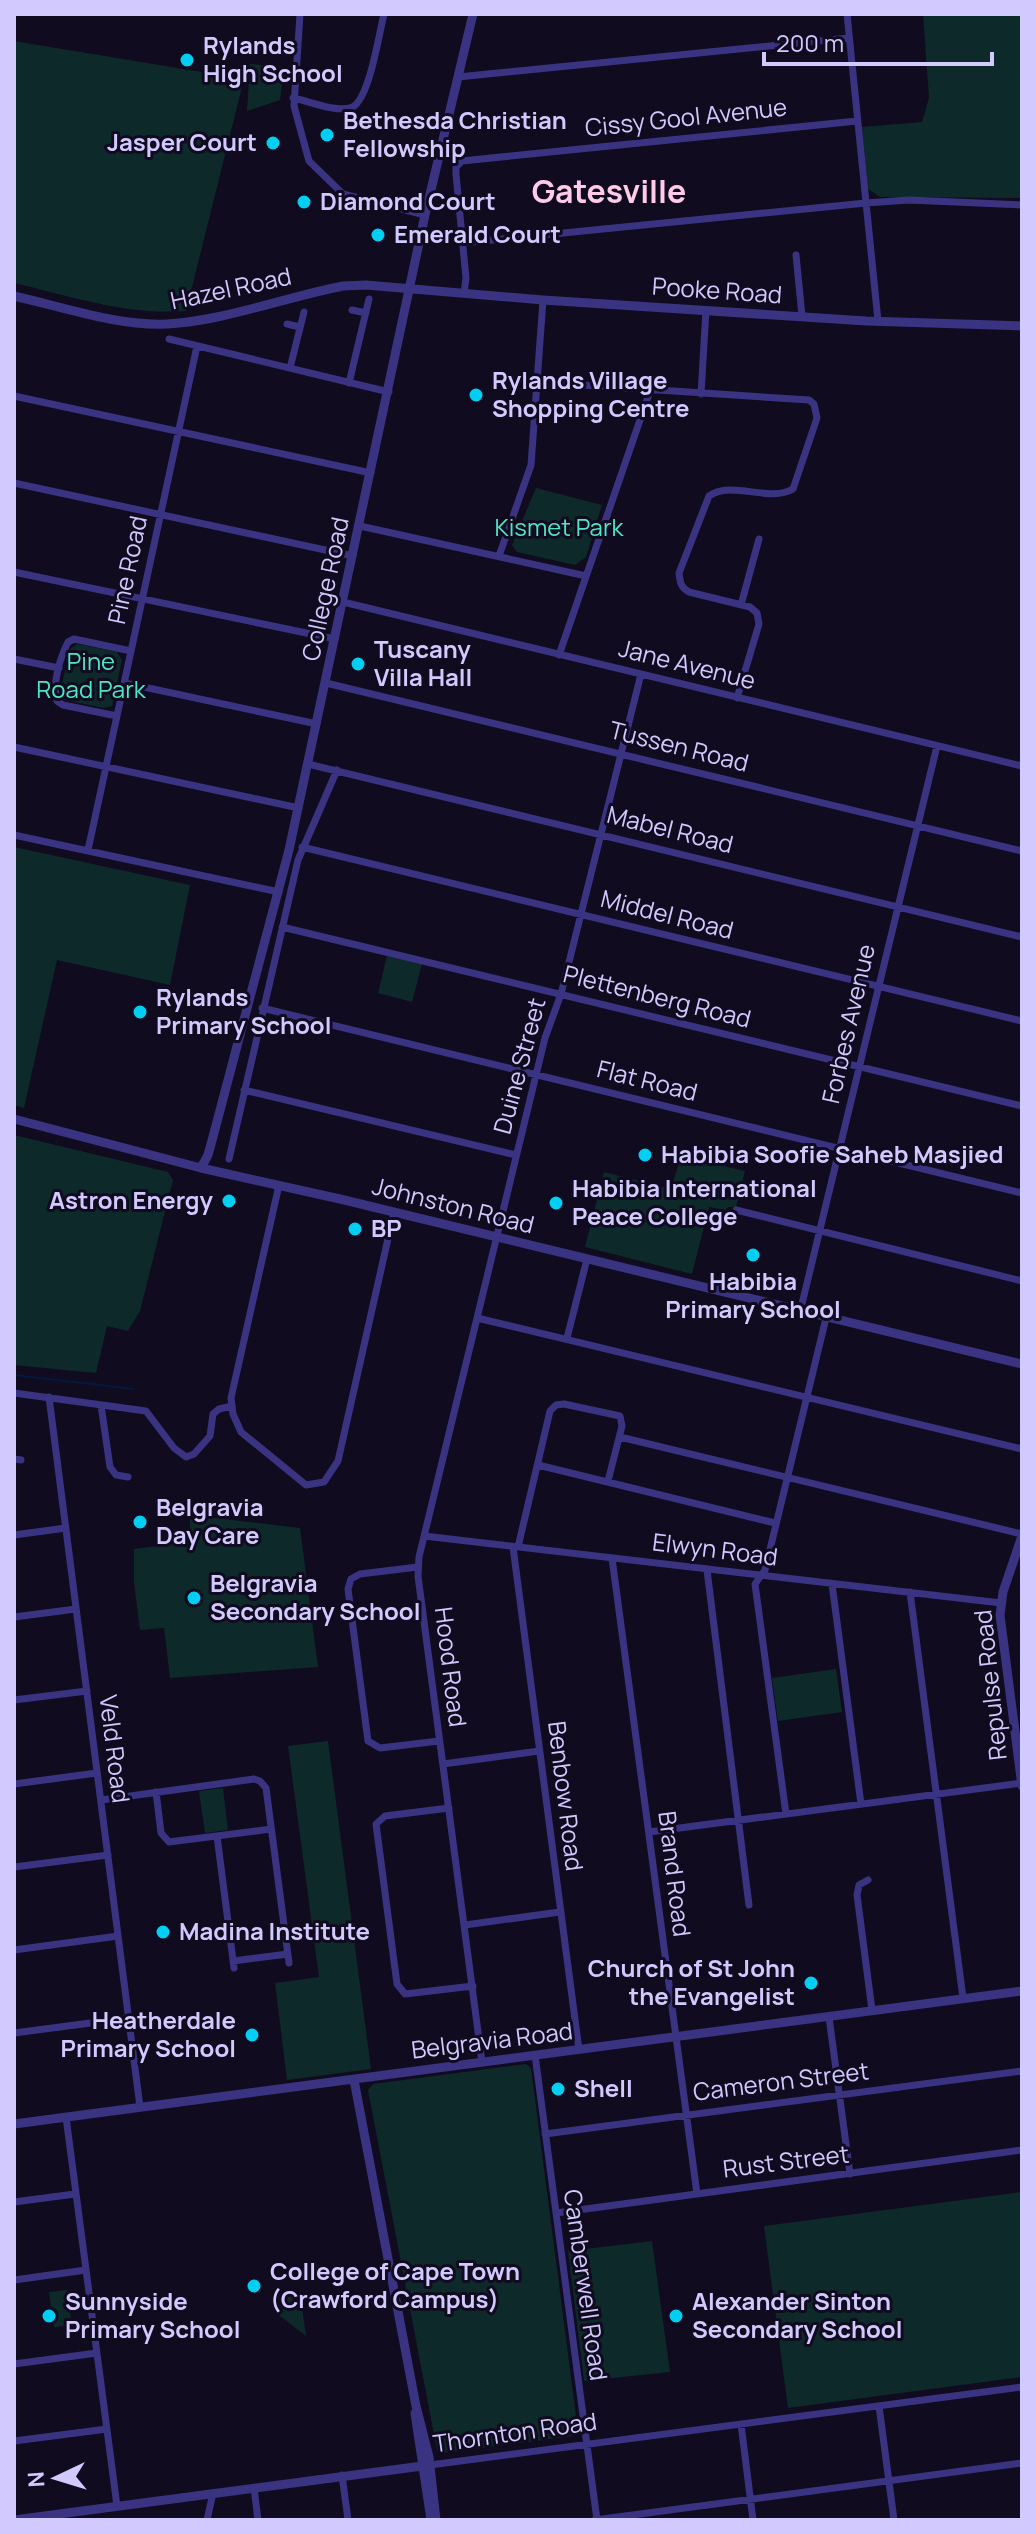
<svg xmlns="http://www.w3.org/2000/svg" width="1036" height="2534" font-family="Manrope,sans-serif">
	<rect width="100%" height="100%" fill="#100b1f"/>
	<path fill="#0e292a" d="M 923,14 L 1022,14 L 1022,198 L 880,197 L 868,189 L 862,127 L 922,122 L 929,98 Z
		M 14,41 L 244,79 L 186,311 C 128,316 70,296 14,283 Z
		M 250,64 L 284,67 L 280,100 L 247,111 Z
		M 536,488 L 602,505 L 586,557 L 575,565 L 517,552 L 512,545 Z
		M 77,644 L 117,652 L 122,660 L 112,706 L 104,708 L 65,700 L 60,692 L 70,649 Z
		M 14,847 L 190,885 L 170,985 L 57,960 L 24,1108 L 14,1105 Z
		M 387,956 L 422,964 L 412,1002 L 378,993 Z
		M 14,1135 L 168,1172 L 173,1180 L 140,1311 L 128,1331 L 107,1326 L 96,1373 L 14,1365 Z
		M 681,1156 L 745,1171 L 736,1207 L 728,1207 L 725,1210 L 709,1207 L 692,1274 L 585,1247 L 604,1172 L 671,1189 Z
		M 190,1515 L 300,1528 L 318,1667 L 170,1678 L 164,1628 L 140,1630 L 134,1583 L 134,1549 L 190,1542 Z
		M 836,1669 L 842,1712 L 778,1721 L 772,1678 Z
		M 328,1741 L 371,2069 L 287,2080 L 275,1983 L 319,1977 L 288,1746 Z
		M 223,1788 L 228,1830 L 205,1833 L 199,1791 Z
		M 526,2064 L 531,2068 L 578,2431 L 574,2436 L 442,2453 L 437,2450 L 368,2090 L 373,2084 Z
		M 1022,2192 L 1022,2377 L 788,2408 L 764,2226 Z
		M 652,2241 L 670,2372 L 584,2381 L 568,2251 Z
		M 67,2290 L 72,2325 L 54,2327 L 49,2292 Z
		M 289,2293 L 301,2300 L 306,2336 L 275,2312 L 273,2299 L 275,2295 Z"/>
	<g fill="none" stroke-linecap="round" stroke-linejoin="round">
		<path stroke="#06173e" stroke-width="2" d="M 14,1375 L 134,1389"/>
		<path stroke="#3a3382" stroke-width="7" d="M 300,14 L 294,106 L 309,161 L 343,194 L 425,215
			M 847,14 L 878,321
			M 458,77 L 849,38
			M 293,98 C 309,101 334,112 350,108 C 369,104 379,33 384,14
			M 462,243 L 866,203 L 909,200 L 1022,205
			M 796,255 L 802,316
			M 464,293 L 466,278 L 456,174 L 456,167 L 462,161 L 857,121
			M 352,310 L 366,313
			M 287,324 L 300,327
			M 169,339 L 389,392
			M 290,368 L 304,312
			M 537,382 L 809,400 L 814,404 L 817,418 L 793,489 C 768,503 733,480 709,496 L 679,573 C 680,582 681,588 689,592 L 750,607 L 757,613 L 759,624 L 737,698
			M 349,383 L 369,299
			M 701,394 L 706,310
			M 14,396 L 371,473
			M 14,483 L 353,556
			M 360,526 L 586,576
			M 499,556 L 531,465 L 543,300
			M 14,572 L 335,639
			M 343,602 L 1022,766
			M 741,605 L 759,539
			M 559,655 L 650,391
			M 14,659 L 59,668
			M 125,683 L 317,724
			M 326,683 L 1022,851
			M 117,716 L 63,705 L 57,701 C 52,683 60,658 68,642 L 74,639 L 131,651
			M 14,747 L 299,808
			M 308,764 L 1022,937
			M 14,835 L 279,892
			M 302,847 L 1022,1021
			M 88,850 L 197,346
			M 282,927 L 1022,1106
			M 262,1008 L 1022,1193
			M 244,1090 L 516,1155
			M 229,1159 L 298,860 L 337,770
			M 279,1185 L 231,1398 L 233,1414 L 241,1432 L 306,1485 L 324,1482 L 338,1461 L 394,1212
			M 736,1210 L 1022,1281
			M 800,1312 L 937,746
			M 477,1318 L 1022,1449
			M 567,1338 L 587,1259
			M 14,1393 L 146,1411 L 174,1448 L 186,1457 L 194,1454 L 210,1436 L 213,1414 L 219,1409 L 232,1406
			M 49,1397 L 140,2107
			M 101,1405 L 110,1467 L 116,1475 L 128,1477
			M 620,1437 L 1022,1534
			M 14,1459 L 21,1460
			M 538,1465 L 775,1523
			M 14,1535 L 66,1528
			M 424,1536 L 1001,1603
			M 513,1547 L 579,2050
			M 518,1547 L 550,1411 L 556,1405 L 564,1404 L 620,1416 L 622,1426 L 608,1481
			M 612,1558 L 697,2194
			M 418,1567 L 360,1574 L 351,1579 L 348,1589 L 368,1741 L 380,1748 L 439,1741
			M 707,1570 L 749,1905
			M 832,1584 L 861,1804
			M 910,1592 L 963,1998
			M 14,1617 L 76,1609
			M 14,1700 L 87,1691
			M 443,1764 L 539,1751
			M 14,1784 L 97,1773
			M 156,1792 L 161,1833 L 169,1842 L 271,1829
			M 101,1800 L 254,1779 L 260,1781 L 266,1788 L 289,1963
			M 449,1808 L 385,1816 L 376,1824 L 397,1984 L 405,1994 L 473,1986
			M 786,1814 L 755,1584 L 765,1570 L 826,1318
			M 649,1832 L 1022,1783
			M 217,1836 L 234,1968
			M 14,1867 L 108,1855
			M 868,1880 L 859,1885 L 857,1895 L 872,2010
			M 465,1925 L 560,1912
			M 14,1950 L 118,1936
			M 233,1961 L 288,1954
			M 829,2017 L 850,2174
			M 14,2033 L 129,2018
			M 535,2055 L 597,2520
			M 482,2062 L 418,1576 L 419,1557 L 545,1038 L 561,994 L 641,674
			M 66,2117 L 117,2506
			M 545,2134 L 1022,2071
			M 14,2202 L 75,2194
			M 556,2213 L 1022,2150
			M 14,2280 L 86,2270
			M 14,2364 L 97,2353
			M 879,2406 L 894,2520
			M 741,2424 L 753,2520
			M 14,2441 L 107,2429
			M 430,2465 L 1022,2387
			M 342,2475 L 348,2520
			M 254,2488 L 258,2520
			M 207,2520 L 213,2493
			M 595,2520 L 1022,2463"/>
		<path stroke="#3a3382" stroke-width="9" d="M 14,296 C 63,307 116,326 167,324 C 224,321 286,297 343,286 L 366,285 L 543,300 L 866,321 L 1022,326
			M 14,1119 L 201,1168 L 340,1199 L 1022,1364
			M 201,1168 L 208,1155 L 214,1133 L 289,850 L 425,215 L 473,14
			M 1022,1536 L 1003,1592 L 1000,1615 L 1022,1786
			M 354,2080 L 416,2406 L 429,2457 L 436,2520
			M 14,2124 L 1022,1991
			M 415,2413 L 431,2520
			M 14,2520 L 430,2465"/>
	</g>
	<g fill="#00cff4" stroke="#100b1f" stroke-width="3">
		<circle cx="187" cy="60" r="8"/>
		<circle cx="327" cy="135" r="8"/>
		<circle cx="273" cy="143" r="8"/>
		<circle cx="304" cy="202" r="8"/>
		<circle cx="378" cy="235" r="8"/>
		<circle cx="476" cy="395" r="8"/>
		<circle cx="358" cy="664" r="8"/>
		<circle cx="140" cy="1012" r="8"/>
		<circle cx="645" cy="1155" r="8"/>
		<circle cx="229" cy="1201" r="8"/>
		<circle cx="556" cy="1203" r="8"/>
		<circle cx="355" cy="1229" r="8"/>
		<circle cx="753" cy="1255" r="8"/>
		<circle cx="140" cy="1522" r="8"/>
		<circle cx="194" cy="1598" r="8"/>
		<circle cx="163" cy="1932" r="8"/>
		<circle cx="811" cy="1983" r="8"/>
		<circle cx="252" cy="2035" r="8"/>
		<circle cx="558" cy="2089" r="8"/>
		<circle cx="254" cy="2286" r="8"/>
		<circle cx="49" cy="2316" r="8"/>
		<circle cx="676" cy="2316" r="8"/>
	</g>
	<g text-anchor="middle" stroke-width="6" stroke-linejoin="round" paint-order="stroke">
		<g font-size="24" font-weight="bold" fill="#d2c9ff" stroke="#100b1f" text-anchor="start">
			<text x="203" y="54">Rylands<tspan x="203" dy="28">High School</tspan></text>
			<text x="343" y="129">Bethesda Christian<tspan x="343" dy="28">Fellowship</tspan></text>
			<text x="257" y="151" text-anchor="end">Jasper Court</text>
			<text x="320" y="210">Diamond Court</text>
			<text x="394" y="243">Emerald Court</text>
			<text x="492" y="389">Rylands Village<tspan x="492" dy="28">Shopping Centre</tspan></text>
			<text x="374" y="658">Tuscany<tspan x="374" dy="28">Villa Hall</tspan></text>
			<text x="156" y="1006">Rylands<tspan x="156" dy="28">Primary School</tspan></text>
			<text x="661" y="1163">Habibia Soofie Saheb Masjied</text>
			<text x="572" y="1197">Habibia International<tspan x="572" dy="28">Peace College</tspan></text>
			<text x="213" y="1209" text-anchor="end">Astron Energy</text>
			<text x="371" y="1237">BP</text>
			<text x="753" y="1290" text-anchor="middle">Habibia<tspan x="753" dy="28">Primary School</tspan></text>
			<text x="156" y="1516">Belgravia<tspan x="156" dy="28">Day Care</tspan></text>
			<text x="210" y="1592">Belgravia<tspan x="210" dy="28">Secondary School</tspan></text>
			<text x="179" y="1940">Madina Institute</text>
			<text x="795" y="1977" text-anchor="end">Church of St John<tspan x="795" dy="28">the Evangelist</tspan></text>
			<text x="236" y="2029" text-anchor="end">Heatherdale<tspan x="236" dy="28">Primary School</tspan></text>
			<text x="574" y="2097">Shell</text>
			<text x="270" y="2280">College of Cape Town<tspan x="270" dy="28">(Crawford Campus)</tspan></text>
			<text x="65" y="2310">Sunnyside<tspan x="65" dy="28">Primary School</tspan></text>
			<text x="692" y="2310">Alexander Sinton<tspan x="692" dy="28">Secondary School</tspan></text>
		</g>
		<g font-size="24" fill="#d2c9ff" stroke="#100b1f">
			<text transform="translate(686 118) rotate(-6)" y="8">Cissy Gool Avenue</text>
			<text transform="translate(231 289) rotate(-12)" y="8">Hazel Road</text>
			<text transform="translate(717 291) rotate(4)" y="8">Pooke Road</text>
			<text transform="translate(128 570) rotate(-78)" y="8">Pine Road</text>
			<text transform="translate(326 589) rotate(-78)" y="8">College Road</text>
			<text transform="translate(687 665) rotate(14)" y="8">Jane Avenue</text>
			<text transform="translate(679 747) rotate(14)" y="8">Tussen Road</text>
			<text transform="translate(670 830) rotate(14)" y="8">Mabel Road</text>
			<text transform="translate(667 915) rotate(14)" y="8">Middel Road</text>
			<text transform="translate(657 997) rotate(14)" y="8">Plettenberg Road</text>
			<text transform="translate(849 1024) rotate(-77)" y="8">Forbes Avenue</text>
			<text transform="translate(520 1066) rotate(-75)" y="8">Duine Street</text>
			<text transform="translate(647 1081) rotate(14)" y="8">Flat Road</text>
			<text transform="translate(453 1206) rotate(14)" y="8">Johnston Road</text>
			<text transform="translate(715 1550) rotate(7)" y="8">Elwyn Road</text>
			<text transform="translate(450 1667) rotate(83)" y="8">Hood Road</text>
			<text transform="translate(991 1685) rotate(-96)" y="8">Repulse Road</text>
			<text transform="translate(114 1749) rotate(83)" y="8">Veld Road</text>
			<text transform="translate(565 1796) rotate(83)" y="8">Benbow Road</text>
			<text transform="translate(674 1874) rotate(83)" y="8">Brand Road</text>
			<text transform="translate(492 2041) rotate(-7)" y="8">Belgravia Road</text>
			<text transform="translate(781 2082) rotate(-7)" y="8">Cameron Street</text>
			<text transform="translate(786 2162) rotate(-7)" y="8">Rust Street</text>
			<text transform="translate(585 2285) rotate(82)" y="8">Camberwell Road</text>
			<text transform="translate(515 2433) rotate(-8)" y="8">Thornton Road</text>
		</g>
		<g font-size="24" fill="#4ee6c8" stroke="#100b1f">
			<text x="559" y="536">Kismet Park</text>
			<text x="91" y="670">Pine<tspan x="91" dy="28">Road Park</tspan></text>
		</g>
		<g font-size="32" font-weight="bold" fill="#ffcbe9" stroke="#100b1f">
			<text x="609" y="203">Gatesville</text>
		</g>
	</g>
	<rect width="1036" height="2534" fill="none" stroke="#d2c9ff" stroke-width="32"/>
	<g transform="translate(56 2478) rotate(266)" stroke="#100b1f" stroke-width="6" paint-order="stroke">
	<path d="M0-6L14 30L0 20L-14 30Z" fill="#d2c9ff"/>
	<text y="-12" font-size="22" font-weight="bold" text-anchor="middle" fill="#d2c9ff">N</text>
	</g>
	<path d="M764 52v12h228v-12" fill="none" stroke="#d2c9ff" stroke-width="4"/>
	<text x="776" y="52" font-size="24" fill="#d2c9ff" stroke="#100b1f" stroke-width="6" paint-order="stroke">200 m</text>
</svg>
